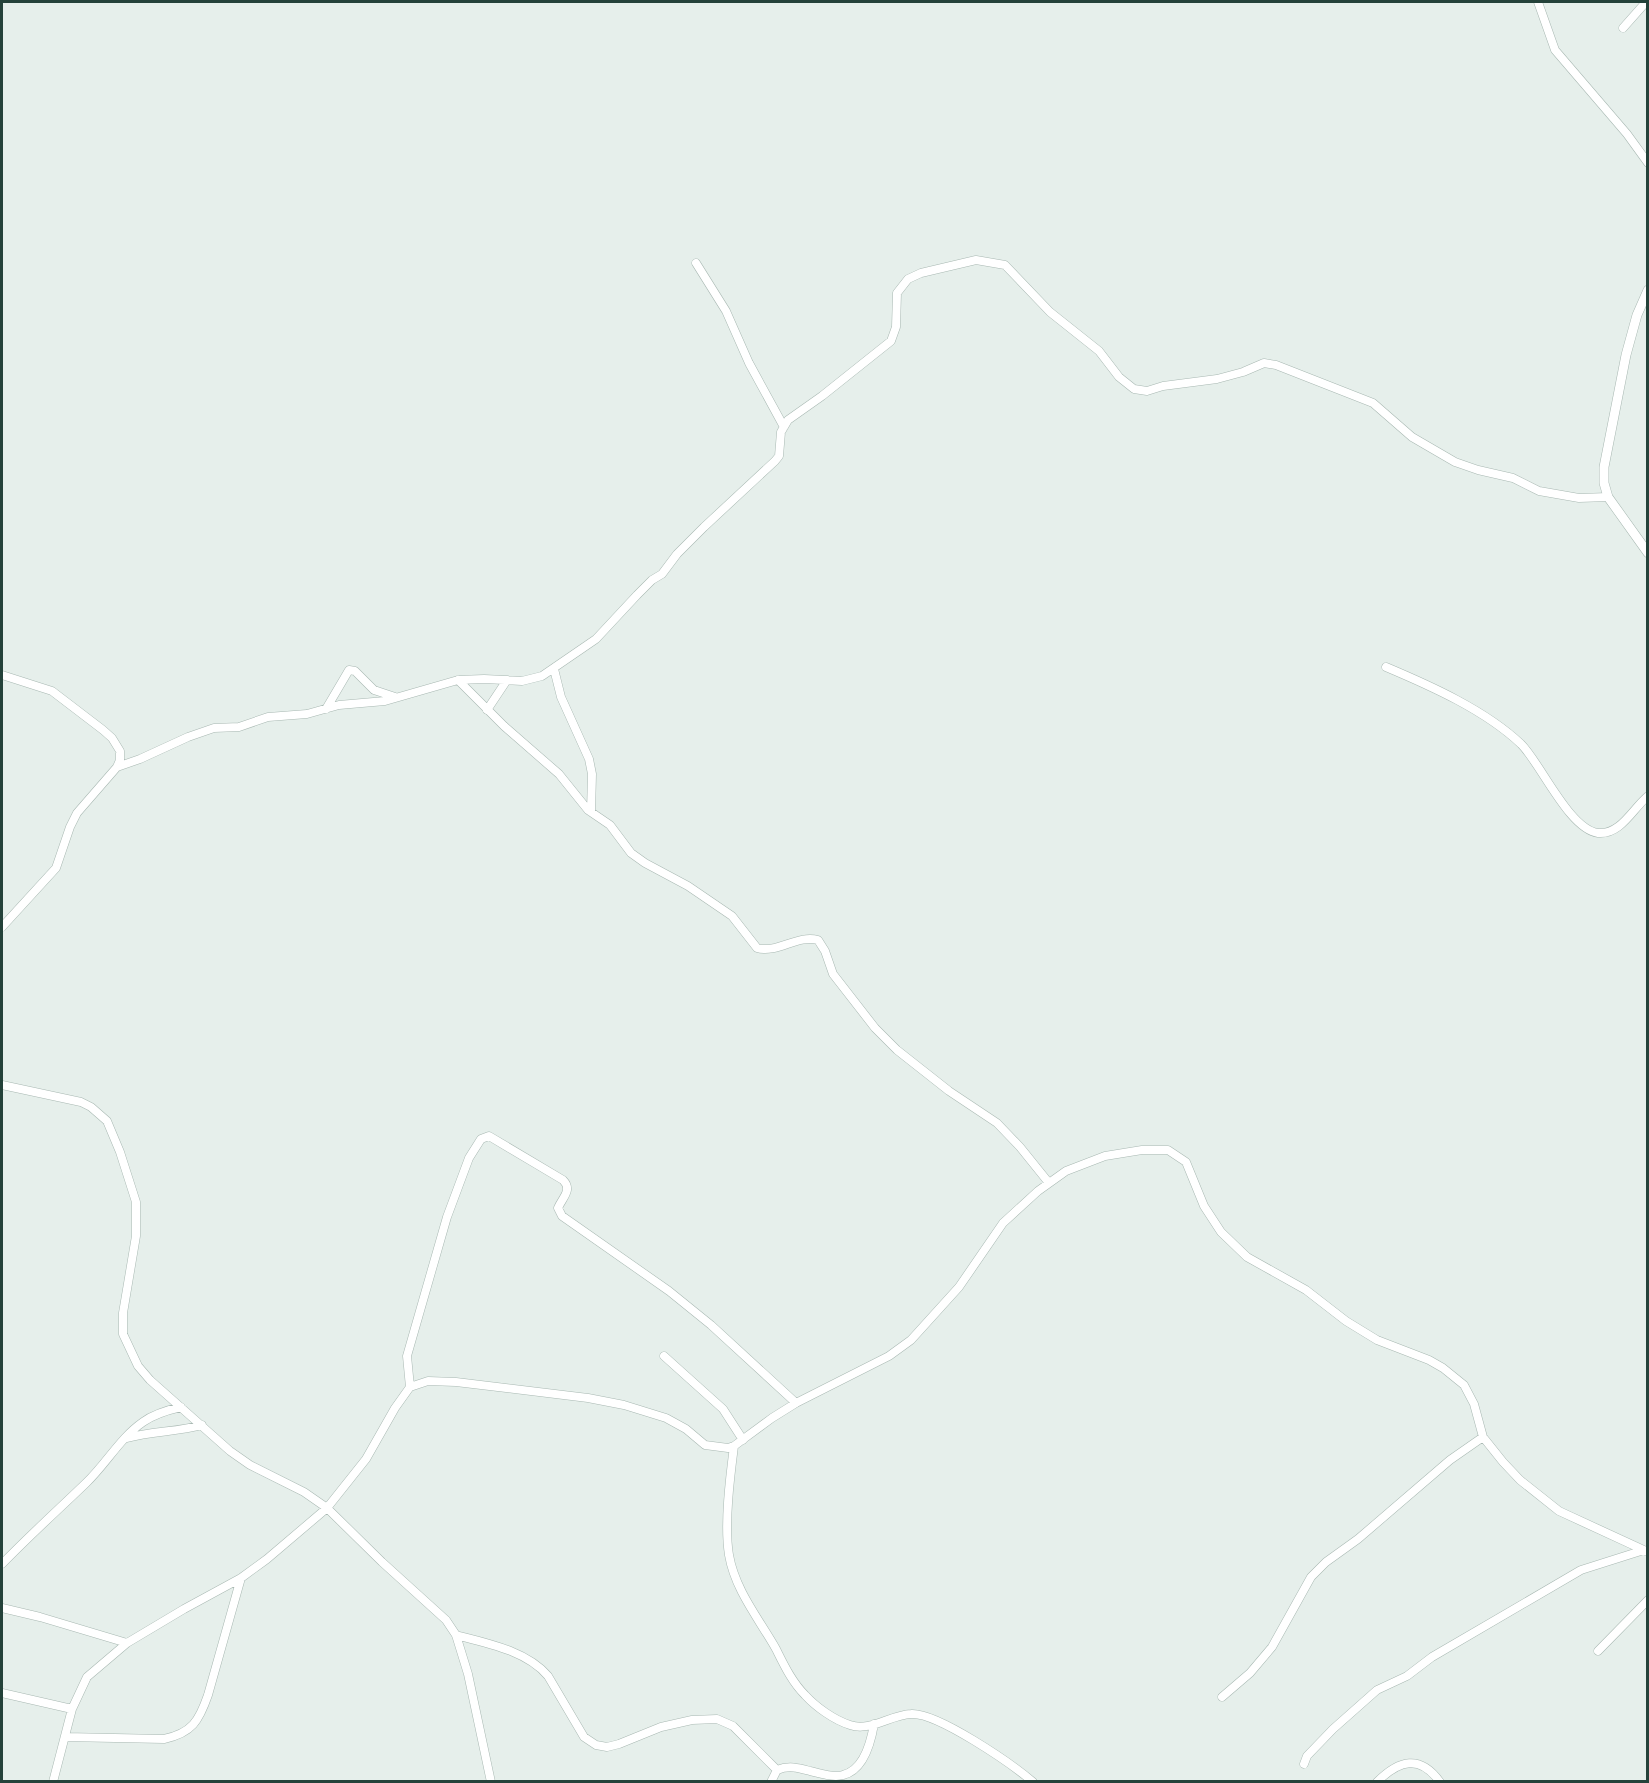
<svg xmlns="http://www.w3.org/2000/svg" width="1649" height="1783" font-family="Rubik,sans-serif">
	<rect width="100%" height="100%" fill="#e6efeb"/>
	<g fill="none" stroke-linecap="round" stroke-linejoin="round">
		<defs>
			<path id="minor" d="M 1538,2 L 1555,50 L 1627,134 L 1648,163
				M 1623,28 L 1646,2
				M 696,263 L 726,311 L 749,363 L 784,427
				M 1386,667 C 1431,686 1485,710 1521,744 C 1541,764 1569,829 1598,833 C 1621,835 1633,808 1648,796
				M 554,669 L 561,697 L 589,759 L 592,774 L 591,812
				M 2,675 L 52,691 L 103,730 L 112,738 L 120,751 L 120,760 L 117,767 L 77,813 L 70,827 L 56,868 L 2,927
				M 458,680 L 504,726 L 559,774 L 588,810 L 610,825 L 631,853 L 645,863 L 688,886 L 732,916 L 757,948 C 777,954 798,934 818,940 L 825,951 L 833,974 L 875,1028 L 897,1050 L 949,1091 L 997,1123 L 1020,1147 L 1049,1183
				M 326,709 L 349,670 L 355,671 L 374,690 L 395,697
				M 487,710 L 507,680
				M 117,767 L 140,759 L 188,737 L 214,728 L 239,727 L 268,717 L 307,714 L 339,705 L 385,701 L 458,680 L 484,679 L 522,681 L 542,676 L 596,639 L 637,595 L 652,580 L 662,574 L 677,554 L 704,527 L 775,461 L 779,456 L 781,432 L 788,420 L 822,396 L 891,341 L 896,327 L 897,293 L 908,279 L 921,273 L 976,260 L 1005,265 L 1050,312 L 1099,351 L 1119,377 L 1134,389 L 1147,391 L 1163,386 L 1217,379 L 1243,372 L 1264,363 L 1276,365 L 1373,403 L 1412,437 L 1455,462 L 1478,470 L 1513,478 L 1539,491 L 1579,498 L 1608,497
				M 2,1085 L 81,1102 L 91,1107 L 107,1121 L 120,1152 L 136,1202 L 136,1236 L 123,1313 L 123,1334 L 138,1366 L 150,1380 L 230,1451 L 250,1465 L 304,1492 L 327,1508 L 382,1562 L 446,1620 L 456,1635 L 468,1674 L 491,1782
				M 664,1356 L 723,1409 L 743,1440
				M 410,1387 L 407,1356 L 447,1217 L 469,1158 L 481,1139 L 489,1136 L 563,1180 C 573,1190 562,1198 558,1208 L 562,1216 L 669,1291 L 711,1325 L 796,1403
				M 127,1438 C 152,1431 178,1432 202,1425
				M 734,1446 C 730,1477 724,1525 729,1555 C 735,1590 759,1619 776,1649 C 784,1665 792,1682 805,1695 C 816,1707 834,1720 850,1725 C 870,1732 890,1715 911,1714 C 937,1712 1012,1764 1033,1782
				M 2,1564 C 29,1536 58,1510 86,1483 C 106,1464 120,1438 143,1422 C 154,1414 168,1410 181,1407
				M 2,1608 L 40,1617 L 127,1643
				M 456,1635 C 487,1643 527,1651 548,1676 L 584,1737 L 596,1745 L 607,1747 L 619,1744 L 661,1727 L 692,1720 L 717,1719 L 733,1726 L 777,1770
				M 1598,1651 L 1648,1600
				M 2,1693 L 72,1709
				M 1222,1697 L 1250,1673 L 1272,1647 L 1311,1577 L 1326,1562 L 1358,1539 L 1450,1460 L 1483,1437
				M 65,1737 L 164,1739 C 192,1733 199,1721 208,1695 L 241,1578
				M 1304,1764 L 1307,1756 L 1333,1729 L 1377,1690 L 1407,1676 L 1432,1657 L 1581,1570 L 1644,1550
				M 53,1782 L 72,1709 L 87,1677 L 127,1643 L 184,1609 L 241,1578 L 267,1559 L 327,1508 L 366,1459 L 395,1408 L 410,1387 L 428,1381 L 456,1382 L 588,1398 L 624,1405 L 666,1418 L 686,1429 L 705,1445 L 728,1448 L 734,1446 L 772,1418 L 796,1403 L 889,1356 L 911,1340 L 959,1287 L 1003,1223 L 1038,1191 L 1066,1171 L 1105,1156 L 1142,1150 L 1168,1150 L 1186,1162 L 1204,1206 L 1221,1232 L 1247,1257 L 1306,1290 L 1346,1321 L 1377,1340 L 1429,1360 L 1443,1368 L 1464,1385 L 1474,1404 L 1483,1437 L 1503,1462 L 1520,1480 L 1559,1511 L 1648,1552
				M 771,1782 L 777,1770 C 789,1765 799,1768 810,1771 C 820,1773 833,1778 843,1775 C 864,1770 871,1742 874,1724
				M 1377,1782 C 1399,1760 1420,1754 1440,1782"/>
			<path id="tertiary" d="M 1648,290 L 1637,315 L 1626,355 L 1604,467 L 1604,483 L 1608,497 L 1648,553"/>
		</defs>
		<use href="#minor" stroke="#a8b8b2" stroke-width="9"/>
		<use href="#tertiary" stroke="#a8b8b2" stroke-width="10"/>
		<use href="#minor" stroke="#fff" stroke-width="8"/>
		<use href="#tertiary" stroke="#fff" stroke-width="9"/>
	</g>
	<rect width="1649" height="1783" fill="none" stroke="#24423a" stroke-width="6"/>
</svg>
